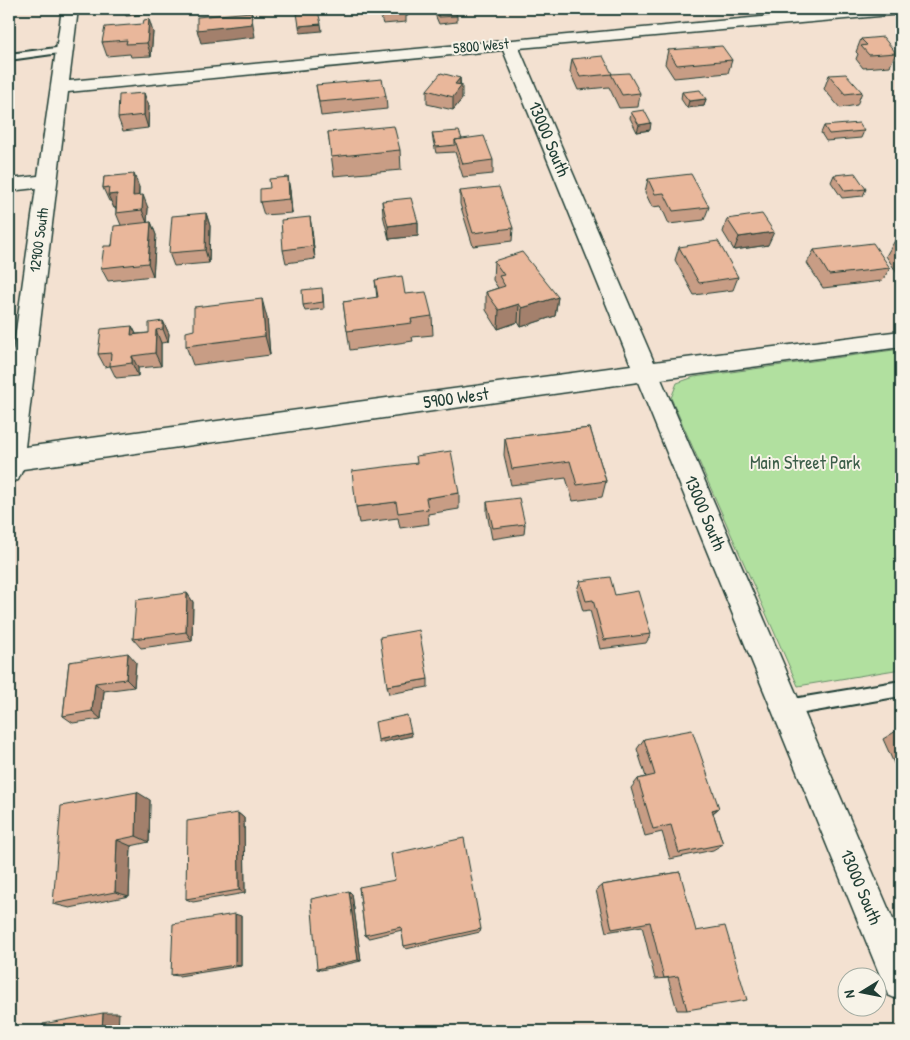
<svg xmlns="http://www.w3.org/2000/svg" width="910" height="1040" font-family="'Patrick Hand',sans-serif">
	<rect width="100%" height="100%" fill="#f3e1d1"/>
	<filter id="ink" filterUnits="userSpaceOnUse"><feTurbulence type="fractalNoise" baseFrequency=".02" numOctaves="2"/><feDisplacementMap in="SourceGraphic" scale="10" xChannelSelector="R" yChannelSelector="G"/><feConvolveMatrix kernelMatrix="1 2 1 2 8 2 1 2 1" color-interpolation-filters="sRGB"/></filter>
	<g filter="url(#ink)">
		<path fill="#b1e09f" stroke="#688e6a" d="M 901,349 L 901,669 L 798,686 L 671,398 L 677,383 L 694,377 Z"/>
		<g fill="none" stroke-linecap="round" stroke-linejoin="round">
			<defs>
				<path id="service" d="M 64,47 L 68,50 L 67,52 L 9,60 L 9,54 Z
					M 901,681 L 901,696 L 787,716 L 781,713 L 779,708 L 781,703 L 787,700 Z"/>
				<path id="minor" d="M 62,9 L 78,9 L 69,81 L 849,9 L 901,9 L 901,14 L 519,48 L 654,362 L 901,331 L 901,347 L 661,379 L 901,938 L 901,1001 L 888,995 L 638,382 L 23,469 L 18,480 L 9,483 L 9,381 L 36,188 L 9,191 L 9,179 L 38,176 ZM 503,50 L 631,365 L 25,447 L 68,92 Z"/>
			</defs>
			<use href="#service" stroke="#1f3d34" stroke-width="4"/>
			<use href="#minor" stroke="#1f3d34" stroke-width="3"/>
			<use href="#service" fill="#f7f3e8" fill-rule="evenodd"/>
			<use href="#minor" fill="#f7f3e8" fill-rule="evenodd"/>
		</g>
		<path fill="#c89d85" stroke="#1f3d34" d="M 123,9 L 159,9 L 159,13 L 126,16 Z
			M 380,9 L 408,9 L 408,16 L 406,16 L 406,22 L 383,24 L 380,15 Z
			M 581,9 L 618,9 L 582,12 Z
			M 436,10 L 457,16 L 457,22 L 439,24 L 436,17 Z
			M 153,32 L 151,56 L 131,57 L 130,54 L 107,56 L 102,42 Z
			M 861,39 L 896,53 L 890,66 L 863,68 L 856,59 L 858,54 L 856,52 Z
			M 668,50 L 732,60 L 728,73 L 674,78 L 665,64 Z
			M 572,59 L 612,74 L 640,93 L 638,107 L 619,108 L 609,87 L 578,90 L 570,72 Z
			M 829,75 L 862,92 L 857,105 L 840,108 L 824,89 Z
			M 460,78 L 462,99 L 453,110 L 427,104 L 427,90 Z
			M 316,85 L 386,96 L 387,109 L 321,116 Z
			M 682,92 L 706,99 L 704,106 L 687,108 L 681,99 Z
			M 149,106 L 148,128 L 123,131 L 118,118 Z
			M 631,112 L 650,130 L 637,132 L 630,118 Z
			M 824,126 L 864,131 L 861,138 L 826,141 L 821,133 Z
			M 328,132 L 400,150 L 401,170 L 334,176 Z
			M 432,133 L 462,139 L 493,160 L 493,174 L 463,177 L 455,152 L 436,153 L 433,140 Z
			M 834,175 L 866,189 L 863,196 L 842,198 L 831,182 Z
			M 104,177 L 139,187 L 139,195 L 148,208 L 147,223 L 151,222 L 156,235 L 153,276 L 108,281 L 101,268 L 121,225 L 116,213 L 116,208 L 114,208 L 111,201 L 109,201 L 103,188 Z
			M 901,178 L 901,188 L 898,184 Z
			M 648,179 L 709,207 L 704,220 L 669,224 L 661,206 L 652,207 L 645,192 Z
			M 290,190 L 292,213 L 264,215 L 260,202 Z
			M 460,191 L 513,228 L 512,241 L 473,246 L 460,204 Z
			M 382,201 L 418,222 L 418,236 L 389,239 L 383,215 Z
			M 206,213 L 210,226 L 209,263 L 174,266 L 169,253 Z
			M 727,219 L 768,245 L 734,250 L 723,232 Z
			M 312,230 L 315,259 L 286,263 L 283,250 Z
			M 897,237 L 901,237 L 901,279 L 886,256 Z
			M 679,247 L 738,277 L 733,290 L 694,295 L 675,260 Z
			M 814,250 L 890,268 L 882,281 L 823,288 L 807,263 Z
			M 494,261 L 558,297 L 555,316 L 521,327 L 518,322 L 498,329 L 486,310 L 486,292 L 498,288 L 493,280 Z
			M 375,280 L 405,294 L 432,316 L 433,335 L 412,337 L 413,341 L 350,350 L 343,302 L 377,298 Z
			M 323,294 L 324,309 L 305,311 L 303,305 Z
			M 267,318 L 270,355 L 193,365 L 186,346 Z
			M 163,321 L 169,334 L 168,342 L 161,343 L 161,366 L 138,368 L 138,376 L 116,378 L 110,366 L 105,367 L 98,354 L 132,326 L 136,334 L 149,333 Z
			M 590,428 L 606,481 L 602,497 L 573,501 L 566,478 L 511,485 L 504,455 L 505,438 Z
			M 459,493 L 459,509 L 428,514 L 429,524 L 400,528 L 398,518 L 359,523 L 356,507 Z
			M 487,502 L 525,524 L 524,534 L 492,539 L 487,513 Z
			M 580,581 L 615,595 L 651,634 L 646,643 L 600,649 L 590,610 L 583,611 L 577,590 Z
			M 187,593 L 193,602 L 192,641 L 141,648 L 133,639 Z
			M 69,662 L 136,662 L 134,687 L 104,691 L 101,719 L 73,723 L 63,716 Z
			M 428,679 L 428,687 L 389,694 L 387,686 Z
			M 901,728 L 901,779 L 883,739 Z
			M 644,739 L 719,808 L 713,813 L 723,844 L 713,850 L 670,859 L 662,832 L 645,836 L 631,788 L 638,779 L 646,777 L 637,749 Z
			M 150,800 L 149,842 L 131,846 L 129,896 L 70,908 L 53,904 Z
			M 238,813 L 244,818 L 245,893 L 193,902 L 186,899 Z
			M 680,872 L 687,1010 L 677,1010 L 668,978 L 655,979 L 642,926 L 606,932 L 596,890 L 602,885 Z
			M 359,887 L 481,929 L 480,932 L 406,949 L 404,946 L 402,930 L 369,938 L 365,935 Z
			M 349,891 L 352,894 L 361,961 L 321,970 L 317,969 Z
			M 241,916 L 241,966 L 179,976 L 171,975 Z"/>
		<path fill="#a3806c" stroke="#1f3d34" d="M 251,12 L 255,37 L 201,43 L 197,30 Z
			M 149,19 L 153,32 L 151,56 L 147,43 Z
			M 321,24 L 322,31 L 300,33 L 299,26 Z
			M 460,78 L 460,87 L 462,85 L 462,99 L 453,110 L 453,97 L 455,84 Z
			M 144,93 L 149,106 L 148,128 L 144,115 Z
			M 706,99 L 704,106 L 687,108 L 689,101 Z
			M 651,123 L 650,130 L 637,132 L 639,125 Z
			M 134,174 L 139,187 L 138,209 L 133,196 Z
			M 288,177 L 290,190 L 292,213 L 289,199 Z
			M 117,194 L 123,207 L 114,208 L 108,195 Z
			M 143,195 L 148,208 L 147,223 L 142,210 Z
			M 206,213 L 210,226 L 209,263 L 205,250 Z
			M 310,217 L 312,230 L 315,259 L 313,246 Z
			M 151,222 L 156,235 L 153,276 L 148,263 Z
			M 418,222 L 418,236 L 389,239 L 388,226 Z
			M 774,232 L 768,245 L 734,250 L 739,237 Z
			M 558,297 L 555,316 L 521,327 L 522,308 Z
			M 262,299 L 267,318 L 270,355 L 265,336 Z
			M 519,304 L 518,322 L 498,329 L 499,310 Z
			M 163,321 L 169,334 L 168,342 L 163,329 Z
			M 132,326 L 138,338 L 131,335 Z
			M 156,330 L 161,343 L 161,366 L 155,353 Z
			M 132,356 L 138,368 L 138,376 L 132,363 Z
			M 187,593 L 193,602 L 192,641 L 186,632 Z
			M 128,653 L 136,662 L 134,687 L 126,679 Z
			M 95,683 L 104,691 L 101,719 L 92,711 Z
			M 411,732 L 412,736 L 379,743 L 378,740 Z
			M 137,792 L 150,800 L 149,842 L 136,836 Z
			M 719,808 L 709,816 L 712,810 Z
			M 238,813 L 244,818 L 245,893 L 239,890 Z
			M 117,840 L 131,846 L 129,896 L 115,892 Z
			M 349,891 L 352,894 L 361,961 L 358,960 Z
			M 235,914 L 241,916 L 241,966 L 235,965 Z
			M 103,1013 L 119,1013 L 118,1031 L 102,1031 Z"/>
		<path fill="#e9b79b" stroke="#1f3d34" d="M 381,9 L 406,9 L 382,11 Z
			M 450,9 L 454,9 L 457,16 L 439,17 L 436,10 Z
			M 318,11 L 321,24 L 299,26 L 297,13 Z
			M 251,12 L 252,24 L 197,30 L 197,17 Z
			M 149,19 L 147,43 L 126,44 L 127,40 L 102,42 L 105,27 L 143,24 L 144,20 Z
			M 883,37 L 896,53 L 869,55 L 861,46 L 867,45 L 861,39 Z
			M 722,46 L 732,60 L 677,65 L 668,50 Z
			M 603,56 L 612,74 L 580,77 L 572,59 Z
			M 441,73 L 460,78 L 455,84 L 462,85 L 453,97 L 427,90 Z
			M 629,73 L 640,93 L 622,95 L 611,74 Z
			M 846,74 L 862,92 L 845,94 L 829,75 Z
			M 382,79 L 386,96 L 319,102 L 316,85 Z
			M 700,90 L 706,99 L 689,101 L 682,92 Z
			M 144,93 L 144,115 L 118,118 L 119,95 Z
			M 644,110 L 651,123 L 639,125 L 631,112 Z
			M 859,123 L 864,131 L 829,134 L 824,126 Z
			M 394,126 L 400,150 L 331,157 L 328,132 Z
			M 459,131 L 462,139 L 455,140 L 455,145 L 436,147 L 432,133 Z
			M 484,136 L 493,160 L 463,164 L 455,140 Z
			M 855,173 L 866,189 L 845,191 L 834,175 Z
			M 134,174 L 133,196 L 143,195 L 142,210 L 116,213 L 117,194 L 108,195 L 109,187 L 103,188 L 104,177 Z
			M 691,174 L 709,207 L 673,211 L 664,193 L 655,194 L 648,179 Z
			M 288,177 L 289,199 L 260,202 L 260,189 L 270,188 L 269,179 Z
			M 499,187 L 513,228 L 473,233 L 460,191 Z
			M 411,198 L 418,222 L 388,226 L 382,201 Z
			M 206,213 L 205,250 L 169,253 L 172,216 Z
			M 762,214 L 774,232 L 739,237 L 727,219 Z
			M 310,217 L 313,246 L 283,250 L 281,220 Z
			M 151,222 L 148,263 L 101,268 L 104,246 L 112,246 L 114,226 Z
			M 897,237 L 901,237 L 901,243 Z
			M 718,241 L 738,277 L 699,283 L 679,247 Z
			M 873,243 L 890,268 L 829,275 L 814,250 Z
			M 522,252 L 558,297 L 522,308 L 519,304 L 499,310 L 486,292 L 505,286 L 499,276 L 504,275 L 494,261 Z
			M 402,276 L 405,294 L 426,292 L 432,316 L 411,319 L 412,323 L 347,331 L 343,302 L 378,297 L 375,280 Z
			M 322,288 L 323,302 L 303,305 L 302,290 Z
			M 262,299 L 265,336 L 186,346 L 186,332 L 194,330 L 194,307 Z
			M 163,321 L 163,329 L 156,330 L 155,353 L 132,356 L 132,363 L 110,366 L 111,353 L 98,354 L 101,329 L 132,326 L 131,335 L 149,333 L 149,323 Z
			M 590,428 L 606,481 L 577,485 L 570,461 L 512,469 L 505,438 Z
			M 451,451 L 459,493 L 426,498 L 428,509 L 398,513 L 396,502 L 356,507 L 352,471 L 417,463 L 416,456 Z
			M 519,498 L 525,524 L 493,528 L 487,502 Z
			M 610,577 L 615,595 L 638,591 L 651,634 L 604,640 L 593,600 L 586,601 L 580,581 Z
			M 187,593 L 186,632 L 133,639 L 136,600 Z
			M 419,630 L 428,679 L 387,686 L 380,637 Z
			M 128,653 L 126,679 L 95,683 L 92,711 L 63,716 L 69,662 Z
			M 407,715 L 411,732 L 378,740 L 375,722 Z
			M 692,730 L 719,808 L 712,810 L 723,844 L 679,853 L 671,825 L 653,829 L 638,779 L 655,775 L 644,739 Z
			M 137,792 L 136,836 L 117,840 L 115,892 L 53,904 L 61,806 Z
			M 238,813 L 239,890 L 186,899 L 187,821 Z
			M 464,838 L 481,929 L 404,946 L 401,927 L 365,935 L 359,887 L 395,880 L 391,854 Z
			M 680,872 L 696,931 L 725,926 L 747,1000 L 687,1010 L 678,976 L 664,978 L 650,922 L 612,929 L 602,885 Z
			M 349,891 L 358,960 L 317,969 L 311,899 Z
			M 235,914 L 235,965 L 171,975 L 173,924 Z
			M 103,1013 L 102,1031 L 43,1031 L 43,1024 Z"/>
	</g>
	<g text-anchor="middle" stroke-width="4" stroke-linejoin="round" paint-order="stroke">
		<g font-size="15" fill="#1f3d34" stroke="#f7f3e8">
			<text transform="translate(481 46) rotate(-5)" y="5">5800 West</text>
			<text transform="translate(39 240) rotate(-82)" y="5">12900 South</text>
		</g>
		<g font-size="18" fill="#1f3d34" stroke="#f7f3e8">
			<text transform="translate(549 139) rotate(67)" y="6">13000 South</text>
			<text transform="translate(456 398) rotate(-8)" y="6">5900 West</text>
			<text transform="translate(705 513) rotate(67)" y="6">13000 South</text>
			<text transform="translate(861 887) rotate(67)" y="6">13000 South</text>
		</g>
		<g font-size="18" fill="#3c5e49" stroke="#f7f3e8">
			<text x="805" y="469">Main Street Park</text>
		</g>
	</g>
	<rect width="910" height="1040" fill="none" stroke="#f7f3e8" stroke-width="30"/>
	<rect x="15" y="15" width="880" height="1010" fill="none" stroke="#1f3d34" stroke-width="2" filter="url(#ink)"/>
	<g transform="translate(862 992) rotate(260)"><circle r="24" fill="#f7f3e8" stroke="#a1aaa0"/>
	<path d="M0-4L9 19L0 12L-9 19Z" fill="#1f3d34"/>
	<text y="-8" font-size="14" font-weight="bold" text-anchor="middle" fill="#1f3d34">N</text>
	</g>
</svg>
